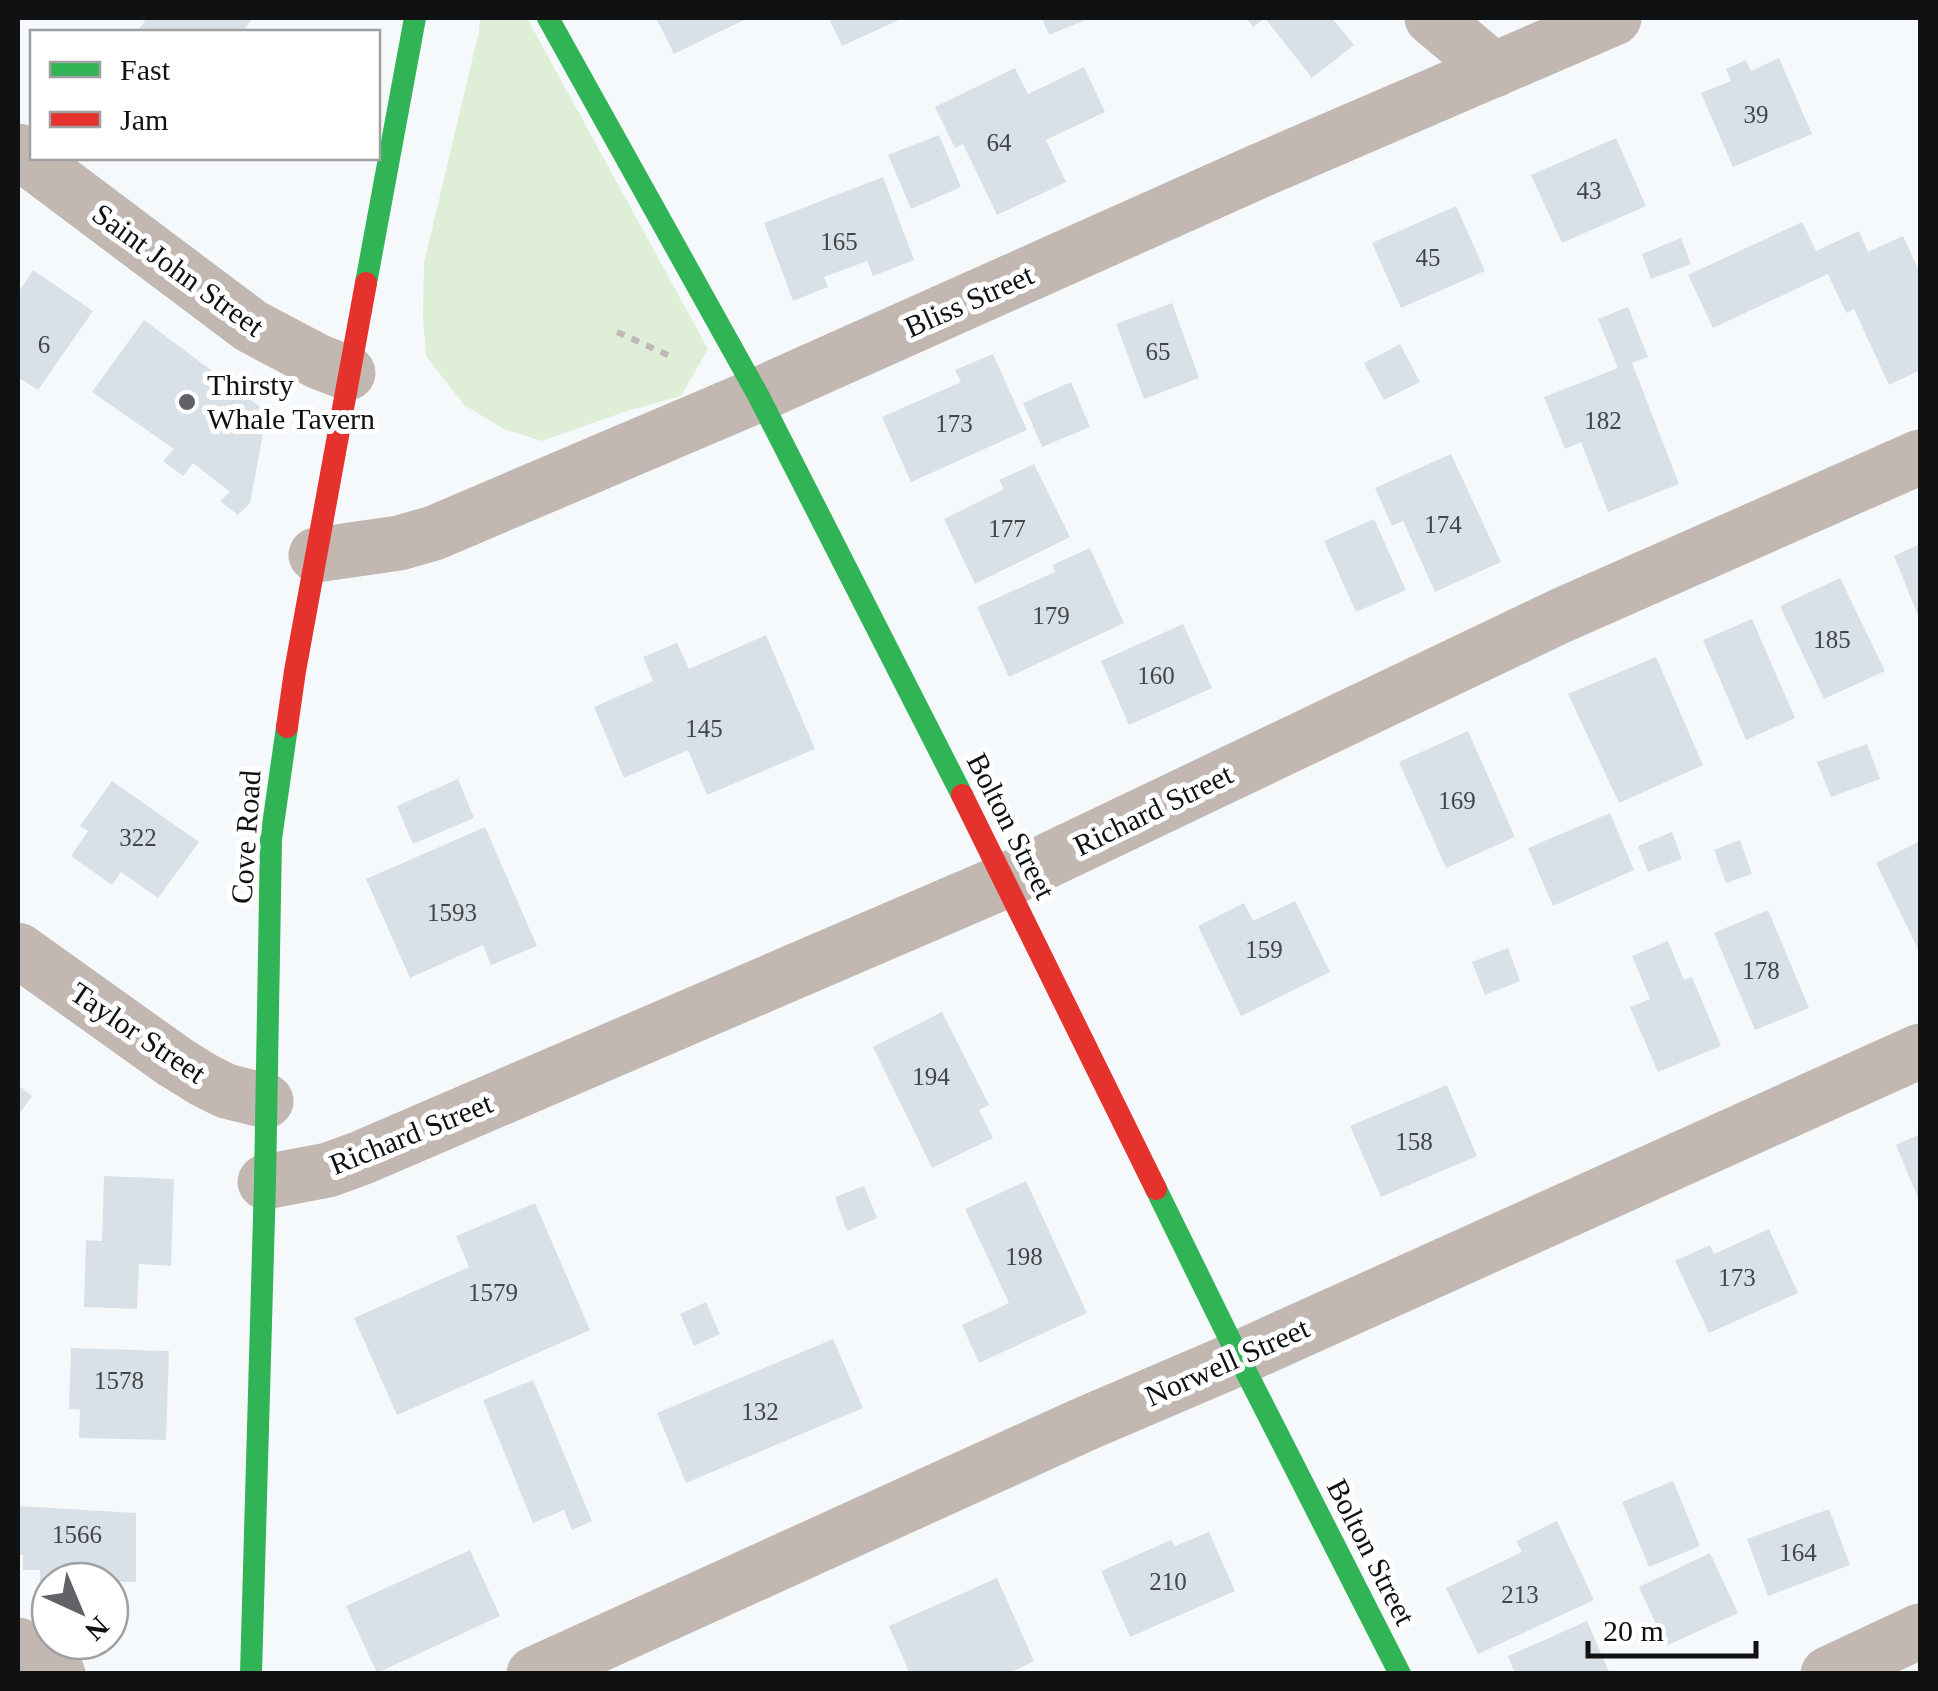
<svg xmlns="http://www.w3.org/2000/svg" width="1938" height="1691" font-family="Georgia,serif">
	<rect width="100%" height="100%" fill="#f6f9fc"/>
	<path fill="#dfeed6" d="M 480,18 L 527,18 L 708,349 L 681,396 L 624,412 L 542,441 L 504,429 L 464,405 L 426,356 L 423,316 L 424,263 L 479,31 Z"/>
	<path fill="#d9e1e8" d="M 147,18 L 253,18 L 242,32 L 137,32 Z
		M 656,18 L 748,18 L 674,54 Z
		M 829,18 L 903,18 L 842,46 Z
		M 1042,18 L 1090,18 L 1049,35 Z
		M 1246,18 L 1332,18 L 1354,45 L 1312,78 L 1265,18 L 1253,27 Z
		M 1779,58 L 1812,134 L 1733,167 L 1701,93 L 1731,81 L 1726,69 L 1746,60 L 1751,71 Z
		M 1084,67 L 1105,112 L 1046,140 L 1066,182 L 997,215 L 963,144 L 955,148 L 935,107 L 1015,68 L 1028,94 Z
		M 939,135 L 961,187 L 911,209 L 888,155 Z
		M 1616,138 L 1646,206 L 1562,243 L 1531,175 Z
		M 883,177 L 914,260 L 873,276 L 867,261 L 824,277 L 828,287 L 793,301 L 764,223 Z
		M 1456,206 L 1485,271 L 1401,308 L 1372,243 Z
		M 1802,222 L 1816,251 L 1859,231 L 1868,252 L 1903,236 L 1920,273 L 1920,370 L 1889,385 L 1854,309 L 1846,313 L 1828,274 L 1713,328 L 1688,275 Z
		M 1681,238 L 1691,264 L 1651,279 L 1642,254 Z
		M 33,270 L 93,311 L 38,390 L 18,377 L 18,293 Z
		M 1172,303 L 1199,378 L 1144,399 L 1116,324 Z
		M 1628,307 L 1648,357 L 1632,363 L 1679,484 L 1608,512 L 1581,442 L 1565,449 L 1544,397 L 1618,368 L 1598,319 Z
		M 144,320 L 267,412 L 250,503 L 238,515 L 220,501 L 230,492 L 193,463 L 183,476 L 163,461 L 174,449 L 92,392 Z
		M 1400,344 L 1420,382 L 1384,400 L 1364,363 Z
		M 993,354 L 1027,430 L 911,482 L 882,417 L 961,382 L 955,370 Z
		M 1071,382 L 1090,427 L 1042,447 L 1023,403 Z
		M 1451,454 L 1501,562 L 1435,592 L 1403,521 L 1392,526 L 1375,488 Z
		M 1034,464 L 1070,537 L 975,584 L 944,519 L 1004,489 L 999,480 Z
		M 1374,519 L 1406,590 L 1356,612 L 1324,541 Z
		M 1920,544 L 1920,620 L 1894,556 Z
		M 1090,548 L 1124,623 L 1009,677 L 977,607 L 1055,572 L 1052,565 Z
		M 1840,578 L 1885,671 L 1824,699 L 1780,606 Z
		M 1752,619 L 1795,718 L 1746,740 L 1703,640 Z
		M 1183,624 L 1212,688 L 1129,725 L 1101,661 Z
		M 766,635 L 815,749 L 707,795 L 688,750 L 624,778 L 594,707 L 653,681 L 643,657 L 677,643 L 689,669 Z
		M 1656,657 L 1703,765 L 1619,803 L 1568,694 Z
		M 1468,731 L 1515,837 L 1446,868 L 1399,762 Z
		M 1867,744 L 1880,779 L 1831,797 L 1817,762 Z
		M 458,779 L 474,818 L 413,844 L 397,806 Z
		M 112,781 L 199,842 L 158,898 L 121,872 L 112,885 L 71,856 L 88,831 L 80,826 Z
		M 1610,813 L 1634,870 L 1553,906 L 1528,848 Z
		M 485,827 L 537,946 L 491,965 L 483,945 L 410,978 L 366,879 Z
		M 1672,832 L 1682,859 L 1648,872 L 1638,846 Z
		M 1740,840 L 1752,874 L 1726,883 L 1714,850 Z
		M 1920,841 L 1920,953 L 1876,863 Z
		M 1295,901 L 1330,972 L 1241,1016 L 1198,926 L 1244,903 L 1253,921 Z
		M 1768,910 L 1809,1008 L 1755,1030 L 1714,933 Z
		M 1668,941 L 1684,980 L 1692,977 L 1721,1046 L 1658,1072 L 1630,1007 L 1650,999 L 1632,956 Z
		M 1508,948 L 1520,981 L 1485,995 L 1472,962 Z
		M 942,1012 L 989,1105 L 979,1110 L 993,1138 L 932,1168 L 873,1047 Z
		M 18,1085 L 32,1096 L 18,1116 Z
		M 1447,1085 L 1477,1156 L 1381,1197 L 1350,1126 Z
		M 1920,1134 L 1920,1203 L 1896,1145 Z
		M 104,1176 L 174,1179 L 171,1266 L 139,1264 L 137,1309 L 84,1307 L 86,1240 L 102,1241 Z
		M 1026,1181 L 1087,1313 L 979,1363 L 962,1325 L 1009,1303 L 965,1209 Z
		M 864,1186 L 877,1218 L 847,1231 L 835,1197 Z
		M 535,1203 L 590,1330 L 397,1415 L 354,1318 L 469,1267 L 456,1236 Z
		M 1769,1229 L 1798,1293 L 1709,1333 L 1675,1261 L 1710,1245 L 1714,1254 Z
		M 706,1302 L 720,1334 L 694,1346 L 680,1314 Z
		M 833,1339 L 863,1408 L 686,1483 L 657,1413 Z
		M 71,1348 L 169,1351 L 166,1440 L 79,1438 L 80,1410 L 69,1409 Z
		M 533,1380 L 592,1521 L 572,1530 L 564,1510 L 533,1523 L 483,1400 Z
		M 1673,1481 L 1700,1546 L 1649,1567 L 1622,1502 Z
		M 18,1506 L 136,1513 L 136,1582 L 40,1581 L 40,1570 L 23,1570 L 23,1555 L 18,1555 Z
		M 1829,1509 L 1850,1565 L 1768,1596 L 1747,1539 Z
		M 1557,1521 L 1594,1600 L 1478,1654 L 1446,1588 L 1522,1552 L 1516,1541 Z
		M 1209,1532 L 1235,1591 L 1130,1637 L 1101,1571 L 1171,1540 L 1175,1546 Z
		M 470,1550 L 500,1616 L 377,1673 L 346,1606 Z
		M 1710,1553 L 1738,1613 L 1666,1646 L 1639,1587 Z
		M 997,1578 L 1034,1661 L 1007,1674 L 910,1674 L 889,1626 Z
		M 1587,1621 L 1610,1674 L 1515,1674 L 1508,1656 Z"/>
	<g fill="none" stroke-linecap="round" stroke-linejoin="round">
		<path stroke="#beb9b7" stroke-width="6" stroke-dasharray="8 8" stroke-linecap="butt" d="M 617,332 L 670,356"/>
		<path stroke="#c3b8b1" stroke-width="55" d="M 1432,18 L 1494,70
			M 18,151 L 251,326 L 319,362 L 348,373
			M 316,555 L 399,543 L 434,533 L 758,395 L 1259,171 L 1614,18
			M 18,950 L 175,1062 L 204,1080 L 226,1091 L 266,1101
			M 265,1182 L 328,1170 L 361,1158 L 1005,881 L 1560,616 L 1920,457
			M 18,1645 L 58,1674
			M 534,1674 L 1087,1423 L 1239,1358 L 1920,1051
			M 1828,1674 L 1920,1631"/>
		<path stroke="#30b455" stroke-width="22" d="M 548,18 L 758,395 L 962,795
			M 366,283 L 415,18
			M 1156,1189 L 1239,1358 L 1400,1674
			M 251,1674 L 265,1182 L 271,839 L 287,727"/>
		<path stroke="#e5322d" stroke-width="22" d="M 287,727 L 295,671 L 366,283
			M 962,795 L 1156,1189"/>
	</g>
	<circle fill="#606265" stroke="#fff" stroke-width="4" cx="187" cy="402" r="10"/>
	<g text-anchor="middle" stroke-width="10" stroke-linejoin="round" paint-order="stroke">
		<g font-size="25" fill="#424649">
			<text x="1756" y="123">39</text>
			<text x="999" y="151">64</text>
			<text x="1589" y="199">43</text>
			<text x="839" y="250">165</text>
			<text x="1428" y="266">45</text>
			<text x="44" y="353">6</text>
			<text x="1158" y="360">65</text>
			<text x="1603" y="429">182</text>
			<text x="954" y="432">173</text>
			<text x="1443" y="533">174</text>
			<text x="1007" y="537">177</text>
			<text x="1051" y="624">179</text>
			<text x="1832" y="648">185</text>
			<text x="1156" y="684">160</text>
			<text x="704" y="737">145</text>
			<text x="1457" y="809">169</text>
			<text x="138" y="846">322</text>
			<text x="452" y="921">1593</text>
			<text x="1264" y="958">159</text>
			<text x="1761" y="979">178</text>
			<text x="931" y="1085">194</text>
			<text x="1414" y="1150">158</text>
			<text x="1024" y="1265">198</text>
			<text x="1737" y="1286">173</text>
			<text x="493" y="1301">1579</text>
			<text x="119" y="1389">1578</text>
			<text x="760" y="1420">132</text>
			<text x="77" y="1543">1566</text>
			<text x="1798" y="1561">164</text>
			<text x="1168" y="1590">210</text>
			<text x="1520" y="1603">213</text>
		</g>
		<g font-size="30" fill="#0f1113" stroke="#fff">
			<text transform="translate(178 270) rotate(36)" y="10">Saint John Street</text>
			<text transform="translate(969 301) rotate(-24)" y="10">Bliss Street</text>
			<text transform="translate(1153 810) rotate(-26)" y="10">Richard Street</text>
			<text transform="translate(1011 826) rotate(63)" y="10">Bolton Street</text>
			<text transform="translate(246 837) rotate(-86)" y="10">Cove Road</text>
			<text transform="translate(138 1033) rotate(34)" y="10">Taylor Street</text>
			<text transform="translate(411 1134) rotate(-22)" y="10">Richard Street</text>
			<text transform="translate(1227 1362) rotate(-24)" y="10">Norwell Street</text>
			<text transform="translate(1371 1552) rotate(63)" y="10">Bolton Street</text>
		</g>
		<g font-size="30" fill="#0f1113" stroke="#fff" text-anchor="start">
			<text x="207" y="395">Thirsty<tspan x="207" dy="34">Whale Tavern</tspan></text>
		</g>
	</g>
	<rect width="1938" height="1691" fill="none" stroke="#0f1113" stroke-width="40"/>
	<rect x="30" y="30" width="350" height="130" fill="#ffffff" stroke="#9fa0a1" stroke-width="2.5"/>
	<rect x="50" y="62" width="50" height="15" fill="#30b455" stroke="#9fa0a1" stroke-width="2.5"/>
	<text x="120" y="80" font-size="30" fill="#0f1113">Fast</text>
	<rect x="50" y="112" width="50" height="15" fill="#e5322d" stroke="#9fa0a1" stroke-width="2.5"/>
	<text x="120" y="130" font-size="30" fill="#0f1113">Jam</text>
	<g transform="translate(80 1611) rotate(136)"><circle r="48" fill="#ffffff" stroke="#9fa0a1" stroke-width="2.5"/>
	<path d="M0-8L18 38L0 25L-18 38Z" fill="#606265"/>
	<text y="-15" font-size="28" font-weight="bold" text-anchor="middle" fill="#0f1113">N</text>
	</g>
	<path d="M1588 1641v15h168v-15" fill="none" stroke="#0f1113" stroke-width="5"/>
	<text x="1603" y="1641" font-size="30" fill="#0f1113" stroke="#ffffff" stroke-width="8" paint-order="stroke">20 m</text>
</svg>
